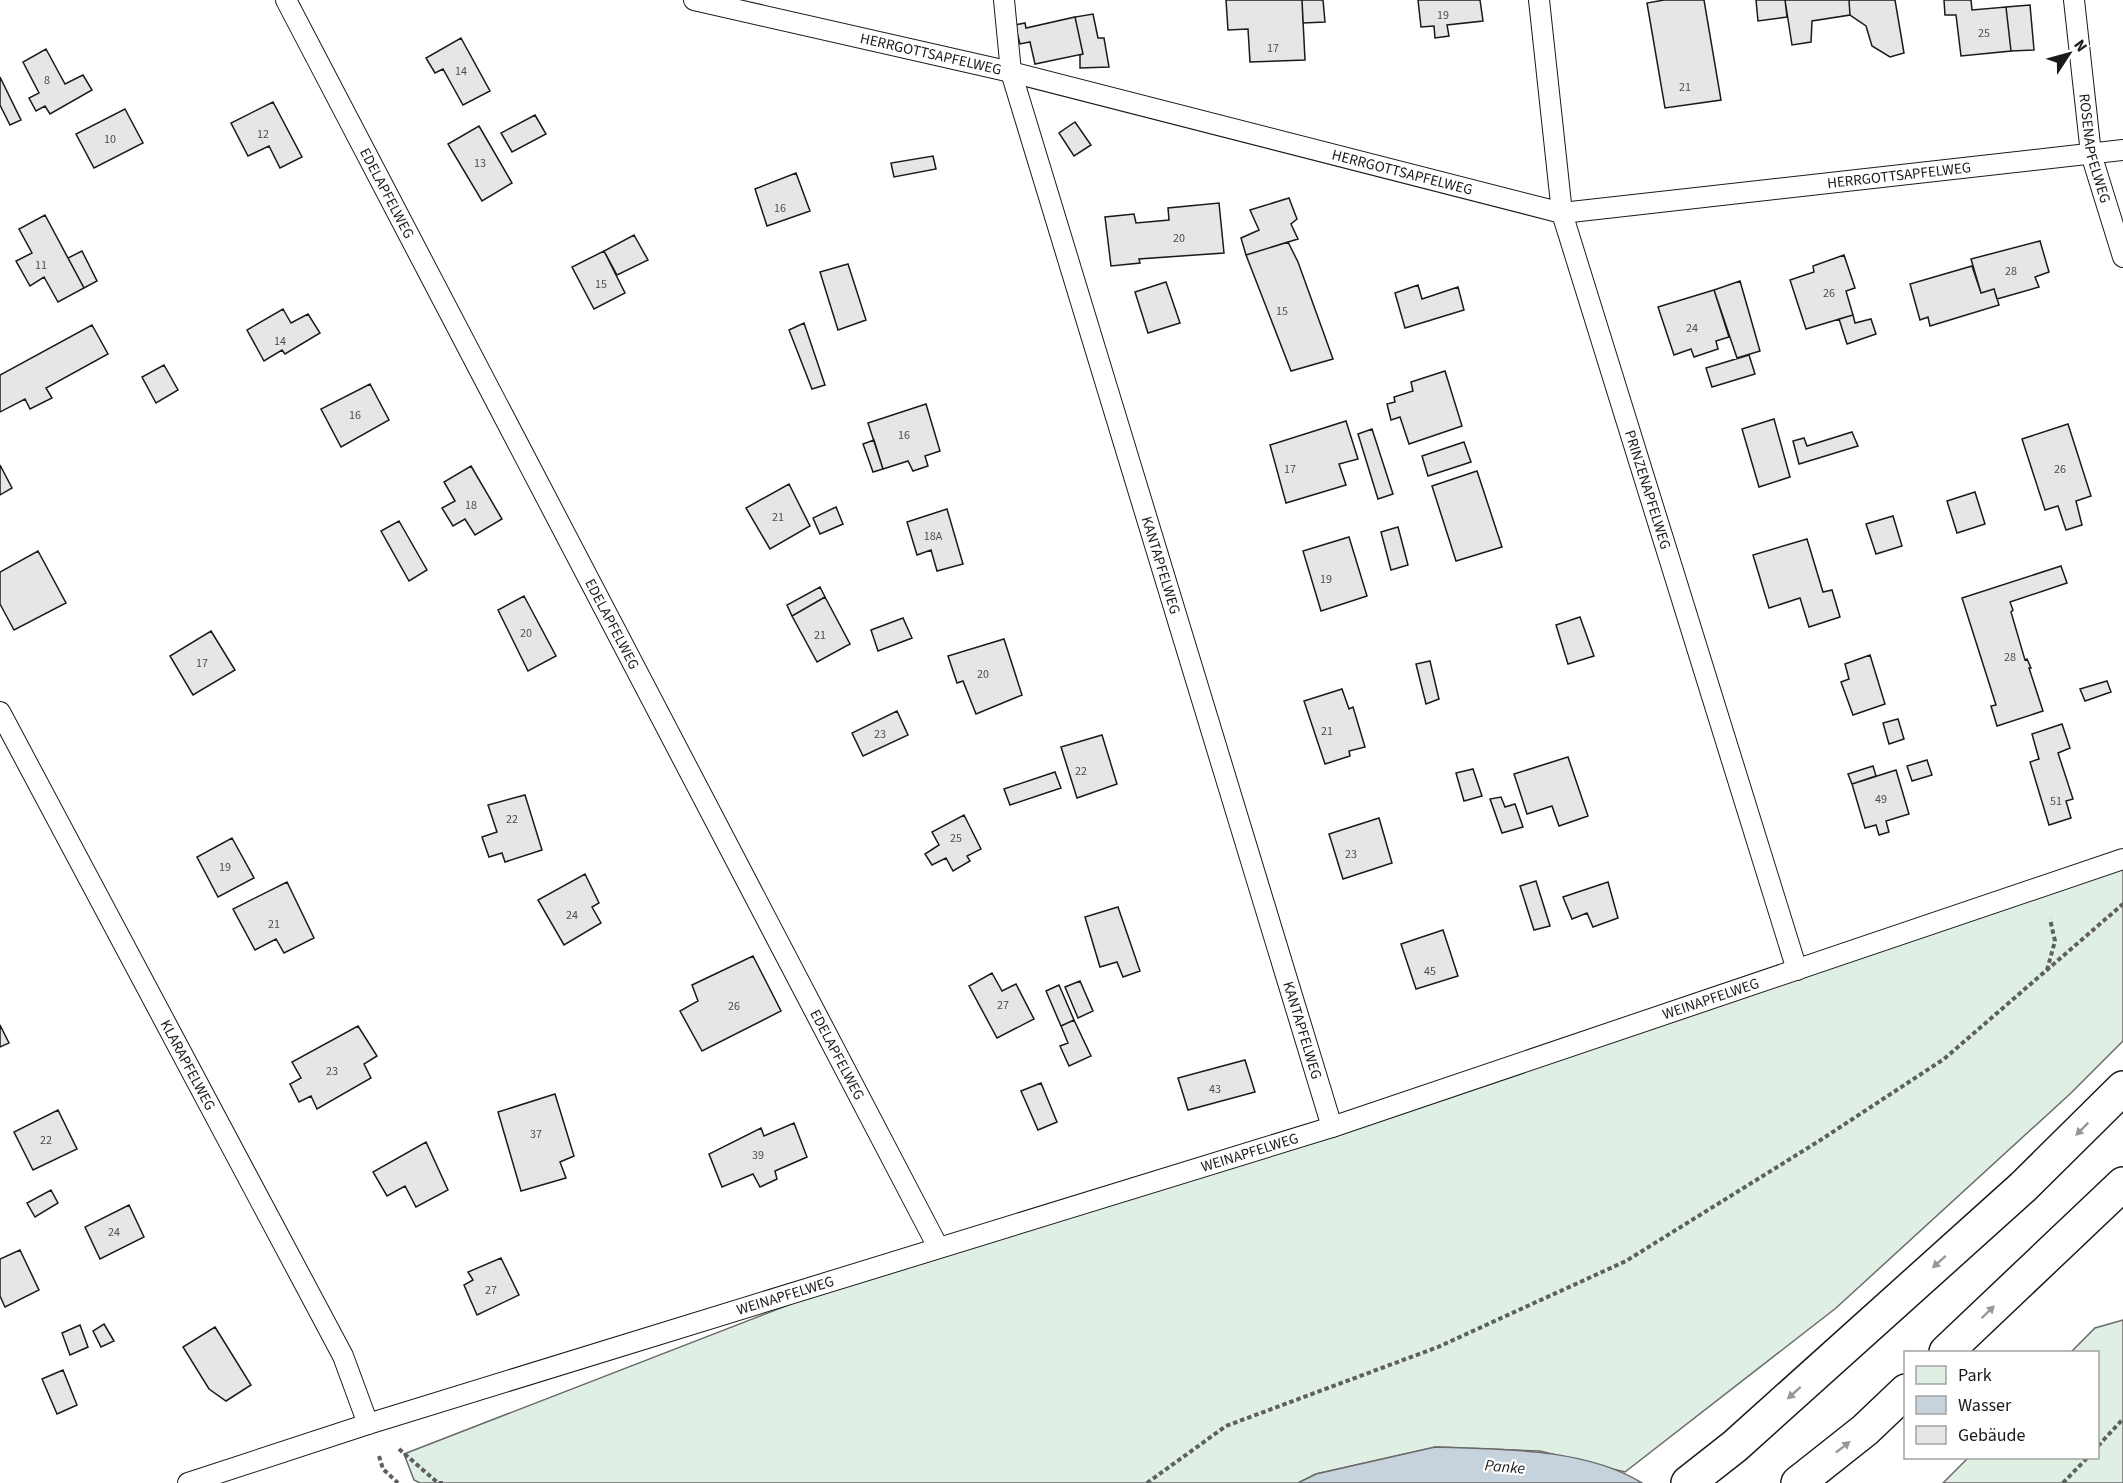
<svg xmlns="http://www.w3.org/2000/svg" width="2123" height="1483" font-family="'Source Sans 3',sans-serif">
	<rect width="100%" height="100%" fill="#fff"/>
	<path fill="#e0efe3" stroke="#6a6a6a" stroke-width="1.5" d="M 2123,859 L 2123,1041 L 2071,1093 L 1836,1308 L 1625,1472 L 1540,1451 L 1436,1447 L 1316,1474 L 1298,1483 L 420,1483 L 414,1480 L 404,1454 L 938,1247 Z
		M 2123,1320 L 2123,1483 L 1943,1483 L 1968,1458 L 2098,1458 L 2098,1352 L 2071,1352 L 2095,1328 Z"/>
	<path fill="#c6d2dc" stroke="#6a6a6a" stroke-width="1.5" d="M 1435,1447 C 1500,1449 1586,1448 1642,1483 L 1298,1483 L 1316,1474 Z"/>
	<path fill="#e6e6e6" stroke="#1a1a1a" stroke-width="1.5" d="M 1226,0 L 1302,0 L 1305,60 L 1250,62 L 1248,29 L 1228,30 Z
		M 1302,0 L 1323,0 L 1325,22 L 1303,23 Z
		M 1418,0 L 1480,0 L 1483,21 L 1447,25 L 1449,36 L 1435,38 L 1434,26 L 1421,27 Z
		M 1664,0 L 1704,0 L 1721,100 L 1665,108 L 1647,3 Z
		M 1756,0 L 1785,0 L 1787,17 L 1758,21 Z
		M 1785,0 L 1849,0 L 1850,15 L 1812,21 L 1811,42 L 1792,45 Z
		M 1849,0 L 1895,0 L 1904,53 L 1890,57 L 1872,46 L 1866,26 L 1850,15 Z
		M 1944,0 L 1971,0 L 1972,10 L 2006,7 L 2011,51 L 1961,56 L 1956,15 L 1945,15 Z
		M 2030,5 L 2034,50 L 2011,51 L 2006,7 Z
		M 1093,14 L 1098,38 L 1104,38 L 1109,67 L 1080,68 L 1080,55 L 1083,54 L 1075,17 Z
		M 1075,17 L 1083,54 L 1035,64 L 1030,42 L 1020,44 L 1015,25 L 1025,23 L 1026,28 Z
		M 461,38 L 490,91 L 463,105 L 443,69 L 435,73 L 426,58 Z
		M 46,49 L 65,84 L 83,75 L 92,90 L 50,114 L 45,106 L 36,111 L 29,98 L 39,93 L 23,62 Z
		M 0,77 L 21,120 L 10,125 L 0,105 Z
		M 273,102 L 302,157 L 280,168 L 269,146 L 248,156 L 231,123 Z
		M 125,109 L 143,143 L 94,168 L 76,134 Z
		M 535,115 L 546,134 L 512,152 L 501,133 Z
		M 1075,122 L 1091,145 L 1074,156 L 1059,133 Z
		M 479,126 L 512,183 L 482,201 L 448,144 Z
		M 933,156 L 936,169 L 894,177 L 891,163 Z
		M 796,173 L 810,211 L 767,226 L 755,189 Z
		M 1289,198 L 1297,219 L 1291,224 L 1298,239 L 1246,255 L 1241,238 L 1259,230 L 1250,210 Z
		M 1219,203 L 1224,253 L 1139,259 L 1140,263 L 1111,266 L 1105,217 L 1134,214 L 1136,223 L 1169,220 L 1168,208 Z
		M 45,215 L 84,288 L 58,302 L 44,277 L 30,286 L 16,261 L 32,253 L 19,229 Z
		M 634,235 L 648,260 L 617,275 L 604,251 Z
		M 2040,241 L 2049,272 L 2035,277 L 2039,287 L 1997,299 L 1994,289 L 1981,293 L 1971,259 Z
		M 1288,242 L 1298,262 L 1333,359 L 1291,371 L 1246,255 Z
		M 82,251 L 97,281 L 84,288 L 68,258 Z
		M 604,251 L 625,293 L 594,309 L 572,267 Z
		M 1844,255 L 1855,288 L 1846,291 L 1853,315 L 1806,329 L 1790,280 L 1814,272 L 1813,266 Z
		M 848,264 L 866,320 L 838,330 L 820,272 Z
		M 1972,266 L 1981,293 L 1994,289 L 1999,305 L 1930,326 L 1928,317 L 1920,320 L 1910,284 Z
		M 1740,281 L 1760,351 L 1737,358 L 1714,290 Z
		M 1166,282 L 1180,323 L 1148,333 L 1135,292 Z
		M 1418,285 L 1422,299 L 1458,287 L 1464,310 L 1405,328 L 1395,293 Z
		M 1714,290 L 1729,337 L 1716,341 L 1718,349 L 1694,357 L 1691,349 L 1674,355 L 1658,307 Z
		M 283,309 L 291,323 L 308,314 L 320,333 L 285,354 L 282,350 L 264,361 L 247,330 Z
		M 1853,315 L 1855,323 L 1871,319 L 1876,334 L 1847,344 L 1839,319 Z
		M 804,323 L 825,385 L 812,389 L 789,330 Z
		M 92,325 L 108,354 L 46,388 L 52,398 L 30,409 L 25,399 L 0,412 L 0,375 Z
		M 1749,355 L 1755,374 L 1712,387 L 1706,368 Z
		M 164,365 L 178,390 L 156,403 L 142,377 Z
		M 1445,371 L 1462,426 L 1409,444 L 1400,417 L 1391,420 L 1387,404 L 1395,402 L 1394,397 L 1413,391 L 1411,382 Z
		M 370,384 L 389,420 L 341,447 L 321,409 Z
		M 926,404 L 940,451 L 925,456 L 928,466 L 913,471 L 908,461 L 883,469 L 868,423 Z
		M 1774,419 L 1790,477 L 1759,487 L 1742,429 Z
		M 1346,421 L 1358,459 L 1339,464 L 1346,485 L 1286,503 L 1270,445 Z
		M 2068,424 L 2091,496 L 2076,501 L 2082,525 L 2066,530 L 2058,506 L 2045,510 L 2022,439 Z
		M 1372,429 L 1393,494 L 1378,499 L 1358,434 Z
		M 1852,432 L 1858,446 L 1799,464 L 1793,441 L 1804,438 L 1807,446 Z
		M 874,440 L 883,469 L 873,472 L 863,444 Z
		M 1464,442 L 1471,462 L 1428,476 L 1422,456 Z
		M 0,465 L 12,488 L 0,495 Z
		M 471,466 L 502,519 L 475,535 L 465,519 L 453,526 L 442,508 L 455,501 L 444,482 Z
		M 1477,471 L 1502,547 L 1456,561 L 1432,486 Z
		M 789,484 L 810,526 L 770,549 L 746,508 Z
		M 1975,492 L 1985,524 L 1957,533 L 1947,501 Z
		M 836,507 L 843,524 L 820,534 L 813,518 Z
		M 947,509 L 963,564 L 937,571 L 931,550 L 917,555 L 907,522 Z
		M 1893,516 L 1902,546 L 1876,554 L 1866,524 Z
		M 399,521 L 427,570 L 409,581 L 381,531 Z
		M 1398,527 L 1408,565 L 1391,570 L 1381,532 Z
		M 1349,537 L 1367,596 L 1321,611 L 1303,551 Z
		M 1807,539 L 1823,592 L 1832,590 L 1840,617 L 1809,627 L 1800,598 L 1769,608 L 1753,555 Z
		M 38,551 L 66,603 L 14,630 L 0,604 L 0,572 Z
		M 2061,566 L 2067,583 L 2010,602 L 2013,610 L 2011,612 L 2025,660 L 2027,659 L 2031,668 L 2029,668 L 2043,711 L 1997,726 L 1991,706 L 1996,705 L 1962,598 Z
		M 820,587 L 825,597 L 792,616 L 787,605 Z
		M 524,596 L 556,656 L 528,671 L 498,610 Z
		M 825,597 L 850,644 L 817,662 L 792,616 Z
		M 1580,617 L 1594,656 L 1568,664 L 1556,625 Z
		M 903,618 L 912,638 L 878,651 L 871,630 Z
		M 211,631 L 235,670 L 193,695 L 170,656 Z
		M 1004,639 L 1022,695 L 976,714 L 963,681 L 957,683 L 948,656 Z
		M 1870,655 L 1885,704 L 1853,715 L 1841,682 L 1849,679 L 1845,664 Z
		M 1430,661 L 1439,699 L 1426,704 L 1416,664 Z
		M 2107,681 L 2111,692 L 2085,701 L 2080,689 Z
		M 1342,689 L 1349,709 L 1353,707 L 1365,747 L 1349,751 L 1350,756 L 1325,764 L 1304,701 Z
		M 897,711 L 908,735 L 863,756 L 852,733 Z
		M 1898,719 L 1904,739 L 1889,744 L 1883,723 Z
		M 2062,724 L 2070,748 L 2058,753 L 2073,799 L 2066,801 L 2071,818 L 2049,825 L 2030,762 L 2039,759 L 2032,734 Z
		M 1102,735 L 1117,784 L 1077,798 L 1061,747 Z
		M 1568,757 L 1588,816 L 1559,826 L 1552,806 L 1527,814 L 1514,774 Z
		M 1927,760 L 1932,775 L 1912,781 L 1907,766 Z
		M 1873,766 L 1876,776 L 1852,784 L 1848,774 Z
		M 1473,769 L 1482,796 L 1464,801 L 1456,773 Z
		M 1896,770 L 1909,814 L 1886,821 L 1889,832 L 1879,835 L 1876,825 L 1865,828 L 1852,784 Z
		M 1055,772 L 1061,788 L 1010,805 L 1004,789 Z
		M 525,795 L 542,850 L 505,862 L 502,853 L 489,857 L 482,837 L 497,832 L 488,805 Z
		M 1501,797 L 1505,807 L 1515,804 L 1523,827 L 1502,833 L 1490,799 Z
		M 964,815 L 981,849 L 967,856 L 970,861 L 953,871 L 946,858 L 932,865 L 925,854 L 939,845 L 932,832 Z
		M 1379,818 L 1392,863 L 1343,879 L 1329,834 Z
		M 232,838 L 254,878 L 218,897 L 197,857 Z
		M 585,874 L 599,903 L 592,907 L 601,923 L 564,945 L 538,900 Z
		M 1536,881 L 1550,926 L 1534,930 L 1520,886 Z
		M 287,882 L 314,938 L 284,953 L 276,939 L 255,950 L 233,909 Z
		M 1608,882 L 1618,918 L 1593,927 L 1587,913 L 1572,919 L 1563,897 Z
		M 1118,907 L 1140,971 L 1123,977 L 1117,962 L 1100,967 L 1085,917 Z
		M 1443,930 L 1458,976 L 1416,989 L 1401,944 Z
		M 753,956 L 781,1011 L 702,1051 L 680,1011 L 698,1001 L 692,985 Z
		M 992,973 L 1002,991 L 1016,984 L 1034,1019 L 997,1038 L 969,986 Z
		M 1080,981 L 1093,1011 L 1078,1018 L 1065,987 Z
		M 1059,985 L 1074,1020 L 1061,1026 L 1046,991 Z
		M 1074,1020 L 1091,1056 L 1069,1066 L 1060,1046 L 1068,1043 L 1061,1026 Z
		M 0,1025 L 9,1043 L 0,1047 Z
		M 358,1026 L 377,1056 L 364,1064 L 371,1078 L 317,1109 L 311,1096 L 299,1102 L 290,1084 L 301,1078 L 292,1062 Z
		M 1245,1060 L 1255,1092 L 1188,1110 L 1178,1078 Z
		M 1041,1083 L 1057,1122 L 1038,1130 L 1021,1091 Z
		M 555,1094 L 574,1156 L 560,1162 L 566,1178 L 521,1191 L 498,1112 Z
		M 58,1110 L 77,1149 L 33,1170 L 14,1132 Z
		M 794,1123 L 807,1157 L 775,1171 L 777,1179 L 760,1187 L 753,1174 L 722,1187 L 709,1154 L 761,1128 L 764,1136 Z
		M 426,1142 L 448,1190 L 416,1207 L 405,1186 L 387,1196 L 373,1172 Z
		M 51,1190 L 58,1203 L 35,1217 L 27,1203 Z
		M 129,1205 L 144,1237 L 100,1259 L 85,1227 Z
		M 20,1250 L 39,1290 L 5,1307 L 0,1296 L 0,1259 Z
		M 501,1258 L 519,1295 L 477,1315 L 464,1285 L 473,1280 L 468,1272 Z
		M 104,1324 L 114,1341 L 101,1347 L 93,1331 Z
		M 80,1325 L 88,1347 L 70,1355 L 62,1333 Z
		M 215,1327 L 251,1385 L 226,1401 L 209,1389 L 183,1347 Z
		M 63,1370 L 77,1405 L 57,1414 L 42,1379 Z"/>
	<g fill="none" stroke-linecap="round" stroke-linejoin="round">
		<defs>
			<g id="service">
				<path id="s1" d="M 286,0 L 938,1247"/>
				<path id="s2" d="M 694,0 L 1011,72 L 1562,213 L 2123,150"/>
				<path id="s3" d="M 1004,0 L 1011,72 L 1332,1127"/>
				<path id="s4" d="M 1539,0 L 1562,213 L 1797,970"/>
				<path id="s5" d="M 2074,0 L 2091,154 L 2123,257"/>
				<path id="s6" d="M 0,712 L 343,1356 L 368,1424"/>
				<path id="s7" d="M 188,1483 L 368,1424 L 1332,1127 L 2123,859"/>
			</g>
			<path id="motorway" d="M 1946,1352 L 2123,1184
				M 1688,1483 L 1735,1446 L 2023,1187 L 2123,1088
				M 1798,1483 L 1865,1430 L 1906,1391"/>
		</defs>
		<use href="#service" stroke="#1a1a1a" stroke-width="22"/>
		<use href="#motorway" stroke="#1a1a1a" stroke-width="36"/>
		<path stroke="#5f5f5f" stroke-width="4" stroke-dasharray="4.5 3" stroke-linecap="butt" d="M 2047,970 L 2055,941 L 2050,919
			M 2098,1446 L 2123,1419
			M 399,1449 L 438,1483 L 443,1483
			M 379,1456 L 383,1469 L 398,1483
			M 1147,1483 L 1226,1426 L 1438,1347 L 1626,1261 L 1819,1141 L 1944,1059 L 2123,904
			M 2063,1483 L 2087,1458"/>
		<use href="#service" stroke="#fff" stroke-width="20"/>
		<use href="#motorway" stroke="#fff" stroke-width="33"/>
	</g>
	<defs><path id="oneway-solid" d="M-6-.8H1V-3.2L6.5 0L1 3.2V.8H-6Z" transform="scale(1.5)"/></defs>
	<g fill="#989898">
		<use href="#oneway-solid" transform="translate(2082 1129) rotate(135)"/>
		<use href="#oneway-solid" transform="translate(1939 1262) rotate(138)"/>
		<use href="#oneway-solid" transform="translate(1988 1312) rotate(-44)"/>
		<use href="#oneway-solid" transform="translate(1794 1393) rotate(138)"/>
		<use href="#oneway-solid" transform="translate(1843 1447) rotate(-38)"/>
	</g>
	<g text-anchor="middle" stroke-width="4.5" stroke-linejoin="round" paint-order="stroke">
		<g font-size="12" fill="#4d4d4d">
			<text x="1443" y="19">19</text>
			<text x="1984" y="37">25</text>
			<text x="1273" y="52">17</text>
			<text x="461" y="75">14</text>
			<text x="47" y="84">8</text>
			<text x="1685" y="91">21</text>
			<text x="263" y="138">12</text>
			<text x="110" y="143">10</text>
			<text x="480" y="167">13</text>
			<text x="780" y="212">16</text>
			<text x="1179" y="242">20</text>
			<text x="41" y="269">11</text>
			<text x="2011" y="275">28</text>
			<text x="601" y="288">15</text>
			<text x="1829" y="297">26</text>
			<text x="1282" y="315">15</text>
			<text x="1692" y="332">24</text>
			<text x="280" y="345">14</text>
			<text x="355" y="419">16</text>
			<text x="904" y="439">16</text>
			<text x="1290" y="473">17</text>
			<text x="2060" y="473">26</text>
			<text x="471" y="509">18</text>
			<text x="778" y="521">21</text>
			<text x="933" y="540">18A</text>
			<text x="1326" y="583">19</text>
			<text x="526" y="637">20</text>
			<text x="820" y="639">21</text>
			<text x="2010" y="661">28</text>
			<text x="202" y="667">17</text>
			<text x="983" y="678">20</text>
			<text x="1327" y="735">21</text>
			<text x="880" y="738">23</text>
			<text x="1081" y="775">22</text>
			<text x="1881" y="803">49</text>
			<text x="2056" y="805">51</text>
			<text x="512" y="823">22</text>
			<text x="956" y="842">25</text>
			<text x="1351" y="858">23</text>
			<text x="225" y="871">19</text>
			<text x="572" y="919">24</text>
			<text x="274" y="928">21</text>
			<text x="1430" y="975">45</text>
			<text x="1003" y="1009">27</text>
			<text x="734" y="1010">26</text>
			<text x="332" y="1075">23</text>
			<text x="1215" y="1093">43</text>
			<text x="536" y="1138">37</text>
			<text x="46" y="1144">22</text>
			<text x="758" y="1159">39</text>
			<text x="114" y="1236">24</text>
			<text x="491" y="1294">27</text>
		</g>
		<g font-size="15" fill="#1a1a1a" stroke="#fff">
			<text dy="5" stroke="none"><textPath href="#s2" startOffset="243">HERRGOTTSAPFELWEG</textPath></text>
			<text dy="5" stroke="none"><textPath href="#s5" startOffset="150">ROSENAPFELWEG</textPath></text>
			<text dy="5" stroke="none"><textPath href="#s2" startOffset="729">HERRGOTTSAPFELWEG</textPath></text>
			<text dy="5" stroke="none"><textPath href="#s2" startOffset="1233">HERRGOTTSAPFELWEG</textPath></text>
			<text dy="5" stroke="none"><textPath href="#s1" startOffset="218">EDELAPFELWEG</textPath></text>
			<text dy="5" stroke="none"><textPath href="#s4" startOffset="504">PRINZENAPFELWEG</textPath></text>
			<text dy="5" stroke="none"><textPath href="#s3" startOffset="588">KANTAPFELWEG</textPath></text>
			<text dy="5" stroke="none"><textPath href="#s1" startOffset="704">EDELAPFELWEG</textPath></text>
			<text dy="5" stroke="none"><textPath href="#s7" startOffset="1598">WEINAPFELWEG</textPath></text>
			<text dy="5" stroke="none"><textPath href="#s3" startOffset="1074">KANTAPFELWEG</textPath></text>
			<text dy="5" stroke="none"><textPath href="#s1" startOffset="1190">EDELAPFELWEG</textPath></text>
			<text dy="5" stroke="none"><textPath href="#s6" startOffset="400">KLARAPFELWEG</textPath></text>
			<text dy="5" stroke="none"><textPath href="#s7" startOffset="1112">WEINAPFELWEG</textPath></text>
			<text dy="5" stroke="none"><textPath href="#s7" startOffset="626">WEINAPFELWEG</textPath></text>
		</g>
		<g font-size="16" font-style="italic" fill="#1a1a1a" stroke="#fff">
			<text transform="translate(1505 1466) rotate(5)" y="6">Panke</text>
		</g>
	</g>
	<rect x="1904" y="1351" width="195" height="108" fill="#ffffff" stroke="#a3a3a3" stroke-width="1.5"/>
	<rect x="1916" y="1366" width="30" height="18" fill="#e0efe3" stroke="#a3a3a3" stroke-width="1.5"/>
	<text x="1958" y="1381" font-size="18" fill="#1a1a1a">Park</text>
	<rect x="1916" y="1396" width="30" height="18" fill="#c6d2dc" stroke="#a3a3a3" stroke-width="1.5"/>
	<text x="1958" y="1411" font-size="18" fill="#1a1a1a">Wasser</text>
	<rect x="1916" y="1426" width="30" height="18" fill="#e6e6e6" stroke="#a3a3a3" stroke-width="1.5"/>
	<text x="1958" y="1441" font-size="18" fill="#1a1a1a">Gebäude</text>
	<g transform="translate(2069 54) rotate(54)" stroke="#ffffff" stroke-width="4.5" paint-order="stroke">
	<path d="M0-4.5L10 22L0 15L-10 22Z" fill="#1a1a1a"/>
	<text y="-9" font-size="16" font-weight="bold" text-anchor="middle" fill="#1a1a1a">N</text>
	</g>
</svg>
